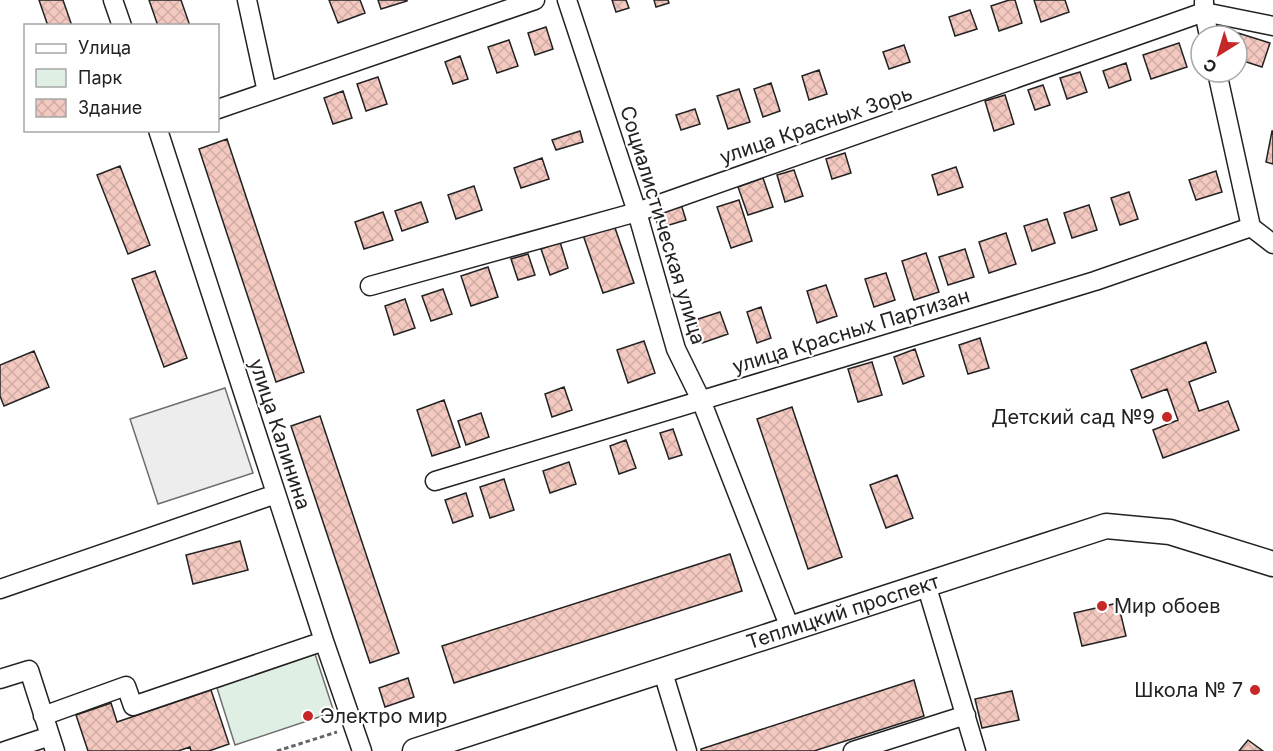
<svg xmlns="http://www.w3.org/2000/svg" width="1273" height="751" font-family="Inter,sans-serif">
	<defs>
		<pattern id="building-cross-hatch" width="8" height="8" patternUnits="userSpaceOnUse" patternTransform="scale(1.5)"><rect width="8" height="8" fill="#f3c9c0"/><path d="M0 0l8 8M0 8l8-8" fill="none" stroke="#d0aca5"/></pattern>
	</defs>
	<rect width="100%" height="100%" fill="#fff"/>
	<path fill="#e0efe3" stroke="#6f6f6f" stroke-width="1.5" d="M 315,654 L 334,712 L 235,745 L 217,688 Z"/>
	<path fill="#ededed" stroke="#6f6f6f" stroke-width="1.5" d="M 225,388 L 253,473 L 158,504 L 130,419 Z"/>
	<path fill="url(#building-cross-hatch)" stroke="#222" stroke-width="1.5" d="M 39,0 L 63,0 L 72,26 L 48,26 Z
		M 149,0 L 181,0 L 190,26 L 158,26 Z
		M 329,0 L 360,0 L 365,13 L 338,23 Z
		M 378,0 L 407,0 L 407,1 L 381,9 Z
		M 612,0 L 626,0 L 629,8 L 616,12 Z
		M 654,0 L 668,0 L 669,3 L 656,7 Z
		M 1009,0 L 1015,0 L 1022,23 L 999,31 L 991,6 Z
		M 1034,0 L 1065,0 L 1069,12 L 1041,22 Z
		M 970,10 L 977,29 L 955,36 L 949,17 Z
		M 546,27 L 553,49 L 535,55 L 528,33 Z
		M 1238,33 L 1270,43 L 1262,67 L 1237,59 Z
		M 509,40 L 518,66 L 497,73 L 488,47 Z
		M 1179,43 L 1187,67 L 1151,79 L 1143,55 Z
		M 904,45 L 910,62 L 889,69 L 883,52 Z
		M 460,56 L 468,79 L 453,84 L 445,62 Z
		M 1126,63 L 1131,80 L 1109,88 L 1103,71 Z
		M 819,70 L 827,94 L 809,100 L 802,76 Z
		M 1080,72 L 1087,92 L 1067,99 L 1060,78 Z
		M 378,77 L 387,104 L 366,111 L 357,84 Z
		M 771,83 L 780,111 L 763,117 L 754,89 Z
		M 1043,85 L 1050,105 L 1035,110 L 1028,90 Z
		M 739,89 L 750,122 L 728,129 L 717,96 Z
		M 343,91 L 352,118 L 333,124 L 324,98 Z
		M 1005,95 L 1014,124 L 994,131 L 985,101 Z
		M 695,109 L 700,124 L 681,130 L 676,115 Z
		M 580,131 L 583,142 L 556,150 L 552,140 Z
		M 1272,131 L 1273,131 L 1273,164 L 1266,162 Z
		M 227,139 L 304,372 L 276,382 L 199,149 Z
		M 845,153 L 851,173 L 832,179 L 826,159 Z
		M 542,158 L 549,179 L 521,188 L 514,168 Z
		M 120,166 L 150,245 L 128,254 L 97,175 Z
		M 956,167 L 963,187 L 938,195 L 932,175 Z
		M 794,170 L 803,196 L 785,202 L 777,175 Z
		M 1216,171 L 1222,192 L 1196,200 L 1189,180 Z
		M 763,178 L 773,207 L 748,215 L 738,187 Z
		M 474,186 L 482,210 L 456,219 L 448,195 Z
		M 1129,192 L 1138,219 L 1120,225 L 1111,198 Z
		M 739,200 L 752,241 L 731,248 L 717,207 Z
		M 680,201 L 686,220 L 659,228 L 653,210 Z
		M 421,202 L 428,222 L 402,231 L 395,211 Z
		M 1089,205 L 1097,230 L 1072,238 L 1064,213 Z
		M 383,212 L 393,240 L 364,249 L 355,222 Z
		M 1047,219 L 1055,243 L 1032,251 L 1024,226 Z
		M 613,222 L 634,283 L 603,293 L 582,232 Z
		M 1006,233 L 1016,264 L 989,273 L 979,242 Z
		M 560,242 L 568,268 L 550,275 L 541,249 Z
		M 965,249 L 974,277 L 948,285 L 939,257 Z
		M 926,253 L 939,292 L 914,300 L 902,261 Z
		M 528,254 L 535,275 L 518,280 L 511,259 Z
		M 488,267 L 498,297 L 471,306 L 461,276 Z
		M 155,271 L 187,358 L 164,367 L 132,279 Z
		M 886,273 L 895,300 L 874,307 L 865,279 Z
		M 826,285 L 837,316 L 817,323 L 807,291 Z
		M 443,289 L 452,314 L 431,321 L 422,296 Z
		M 405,299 L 415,328 L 394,335 L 385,306 Z
		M 761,307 L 771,338 L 757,343 L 747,312 Z
		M 720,312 L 728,334 L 702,343 L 695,320 Z
		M 980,338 L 989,368 L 968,374 L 959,345 Z
		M 644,341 L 655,373 L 628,383 L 617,350 Z
		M 1206,342 L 1216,372 L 1189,382 L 1199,411 L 1228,401 L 1239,430 L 1163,458 L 1153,430 L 1178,420 L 1167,389 L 1142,398 L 1131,370 Z
		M 915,349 L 924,376 L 903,384 L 894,357 Z
		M 34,351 L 49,387 L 4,406 L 0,396 L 0,365 Z
		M 872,362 L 882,395 L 858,402 L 848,369 Z
		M 564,387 L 572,410 L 552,417 L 545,394 Z
		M 444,400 L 460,447 L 432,456 L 417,410 Z
		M 792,407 L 842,557 L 808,569 L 757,419 Z
		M 481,413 L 489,437 L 466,445 L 458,421 Z
		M 320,416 L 399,653 L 370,663 L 291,426 Z
		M 673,429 L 682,455 L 669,459 L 660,433 Z
		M 626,440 L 636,468 L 619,474 L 610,446 Z
		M 569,462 L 576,484 L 550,493 L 543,471 Z
		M 897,475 L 913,518 L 886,528 L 870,485 Z
		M 504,479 L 514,510 L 490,518 L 480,487 Z
		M 466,493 L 473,516 L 453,523 L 445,500 Z
		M 240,541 L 248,570 L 193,584 L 186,555 Z
		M 730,554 L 742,591 L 454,683 L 442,646 Z
		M 1118,603 L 1126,636 L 1082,646 L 1074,613 Z
		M 408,678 L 414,697 L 385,707 L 379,688 Z
		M 914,680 L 924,716 L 814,751 L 701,751 L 701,749 Z
		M 211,690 L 229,744 L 209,751 L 191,751 L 190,747 L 178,751 L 88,751 L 76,715 L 111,703 L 117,722 Z
		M 1012,691 L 1019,720 L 982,728 L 975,699 Z
		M 1248,740 L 1263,751 L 1239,751 Z"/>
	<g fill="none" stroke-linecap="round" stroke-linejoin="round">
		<defs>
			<path id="minor" d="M 113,0 L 122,26
				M 247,0 L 267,92
				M 567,0 L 637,212 L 676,349 L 701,400 L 790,628
				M 1204,2 L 1204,12 L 1209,36
				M 1217,72 L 1251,227
				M 218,109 L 535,0
				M 158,130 L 324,641 L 362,751
				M 370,286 L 637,212 L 1204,12 L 1273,26
				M 435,481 L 1095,281 L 1251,227 L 1273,244
				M 926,584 L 976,751
				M 0,589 L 276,494
				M 662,669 L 687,751
				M 0,679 L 29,670 L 55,751
				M 43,716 L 126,686 L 133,706 L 324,641
				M 5,751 L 50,736
				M 853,751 L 966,715"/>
			<g id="major">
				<path id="s1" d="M 415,751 L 1106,526 L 1170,532 L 1273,564"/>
			</g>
		</defs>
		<use href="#minor" stroke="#222" stroke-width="21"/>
		<use href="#major" stroke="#222" stroke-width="27"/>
		<path stroke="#646464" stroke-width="3" stroke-dasharray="4.5 3" stroke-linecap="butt" d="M 277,751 L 337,732"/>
		<use href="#minor" stroke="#fff" stroke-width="18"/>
		<use href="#major" stroke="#fff" stroke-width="24"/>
	</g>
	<g fill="#c62828" stroke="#fff" stroke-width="2">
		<circle cx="1167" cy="417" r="6"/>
		<circle cx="1102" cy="606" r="6"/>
		<circle cx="1255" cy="690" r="6"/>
		<circle cx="308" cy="716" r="6"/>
	</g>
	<g text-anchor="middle" stroke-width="4.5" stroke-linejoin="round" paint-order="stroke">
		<g font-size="20" fill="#222" stroke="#fff">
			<text transform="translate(816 125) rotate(-19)" y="7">улица Красных Зорь</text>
			<text transform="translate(663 225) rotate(73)" y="7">Социалистическая улица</text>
			<text transform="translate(851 331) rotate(-17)" y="7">улица Красных Партизан</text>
			<text transform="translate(280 434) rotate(72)" y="7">улица Калинина</text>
			<text dy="7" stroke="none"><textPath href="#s1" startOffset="450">Теплицкий проспект</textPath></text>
		</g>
		<g font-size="20" fill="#222" stroke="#fff" text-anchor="end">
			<text x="1155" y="424">Детский сад №9</text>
			<text x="1114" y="613" text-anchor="start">Мир обоев</text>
			<text x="1243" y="697">Школа № 7</text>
			<text x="320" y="723" text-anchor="start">Электро мир</text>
		</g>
	</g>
	<rect x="24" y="24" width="195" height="108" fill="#ffffff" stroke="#a7a7a7" stroke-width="1.5"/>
	<rect x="36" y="44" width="30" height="9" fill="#ffffff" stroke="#a7a7a7" stroke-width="1.5"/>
	<text x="78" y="54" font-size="18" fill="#222222">Улица</text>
	<rect x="36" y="69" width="30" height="18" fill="#e0efe3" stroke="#a7a7a7" stroke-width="1.5"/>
	<text x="78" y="84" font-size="18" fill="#222222">Парк</text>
	<rect x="36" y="99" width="30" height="18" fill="url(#building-cross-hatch)" stroke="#a7a7a7" stroke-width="1.5"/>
	<text x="78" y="114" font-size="18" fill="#222222">Здание</text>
	<g transform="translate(1219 54) rotate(217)"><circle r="28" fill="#ffffff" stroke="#a7a7a7" stroke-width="1.5"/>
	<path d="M0-4.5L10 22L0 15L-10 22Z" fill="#c62828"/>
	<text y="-9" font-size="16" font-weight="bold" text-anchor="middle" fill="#222222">С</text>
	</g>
</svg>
